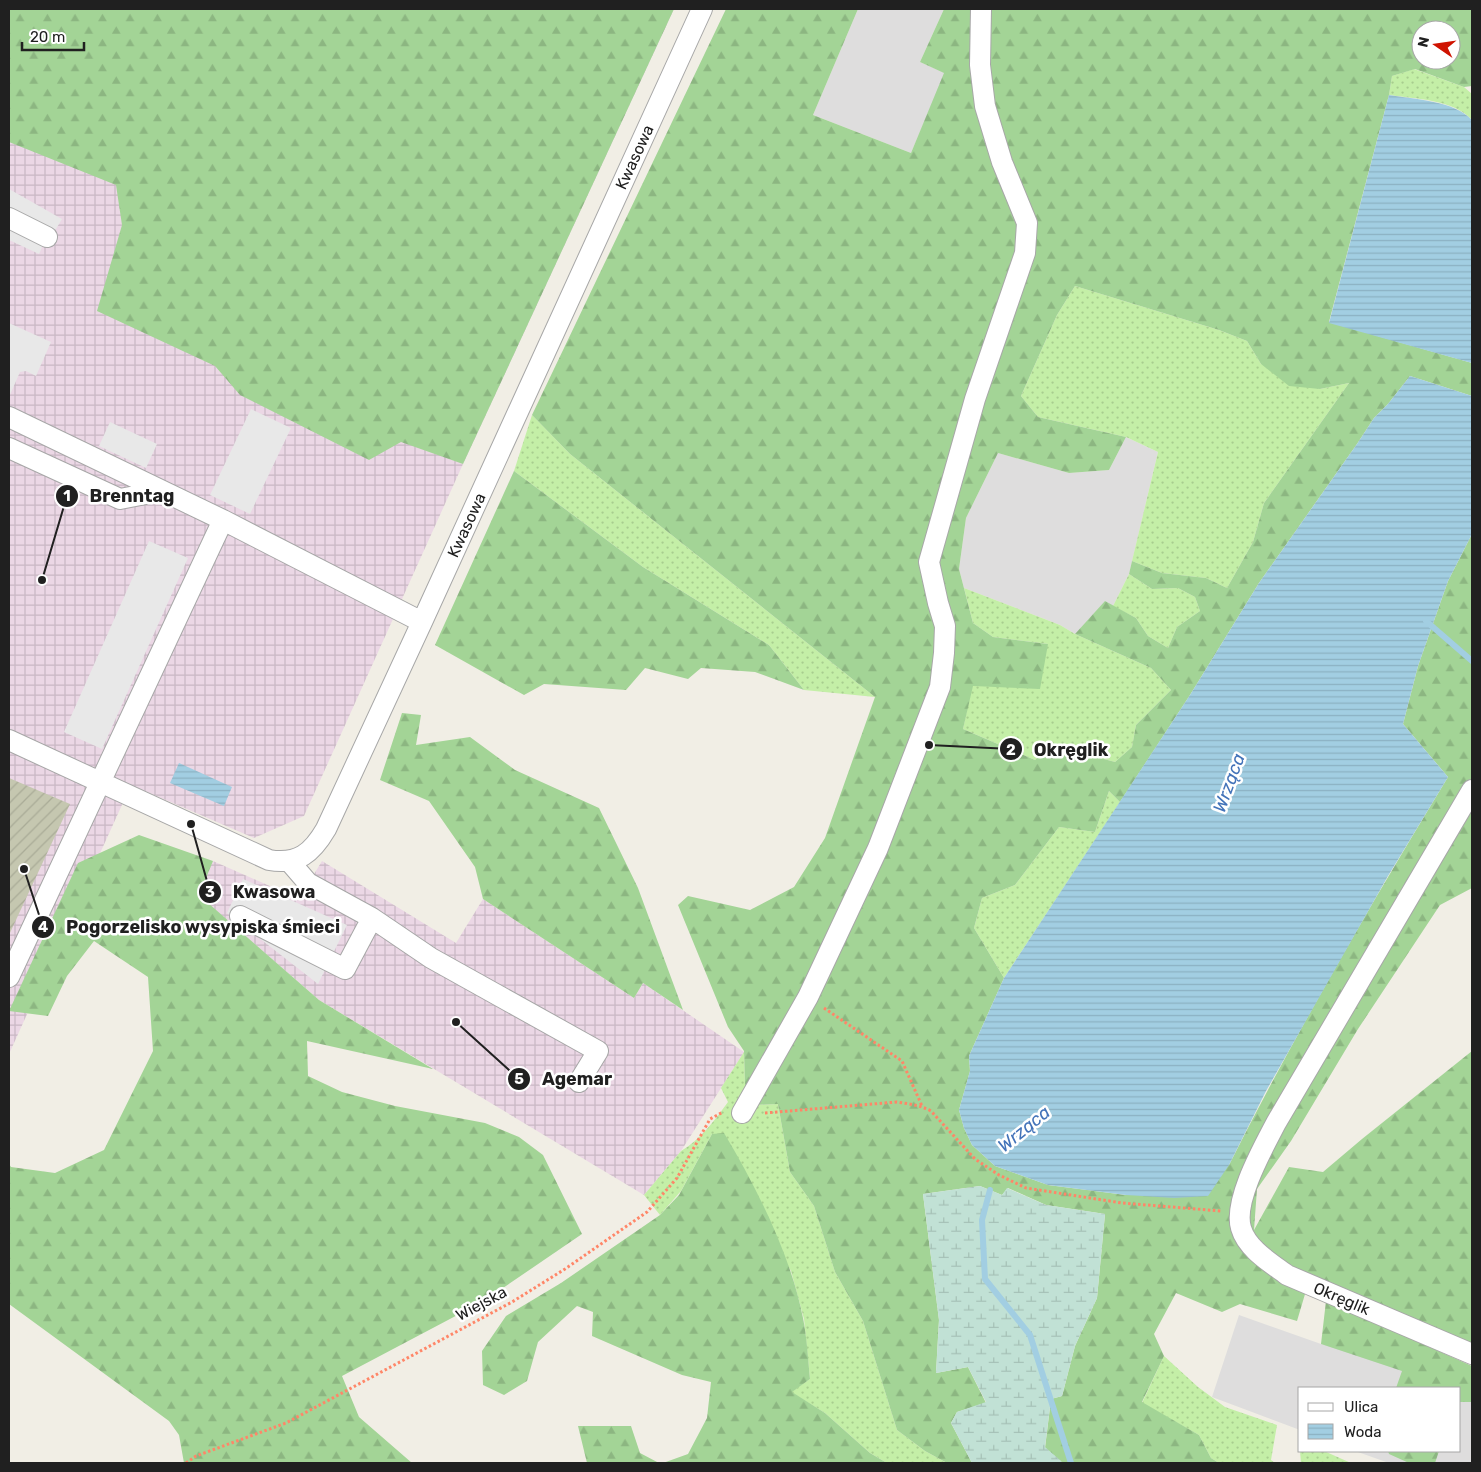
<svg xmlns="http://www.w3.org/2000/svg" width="1481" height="1472" font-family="Rubik,sans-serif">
	<defs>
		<pattern id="industrial-grid" width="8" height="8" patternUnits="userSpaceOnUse" patternTransform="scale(1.25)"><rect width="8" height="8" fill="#ebd7e5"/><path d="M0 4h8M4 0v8" fill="none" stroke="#c9b8c4"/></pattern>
		<pattern id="construction-furrows" width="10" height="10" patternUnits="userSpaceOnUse" patternTransform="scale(1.25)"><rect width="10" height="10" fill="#c5c7b0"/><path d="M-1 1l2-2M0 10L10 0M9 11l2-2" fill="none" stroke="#a9ab97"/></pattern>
		<pattern id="grass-dots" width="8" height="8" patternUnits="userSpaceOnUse" patternTransform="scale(1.25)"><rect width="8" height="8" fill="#c4efa7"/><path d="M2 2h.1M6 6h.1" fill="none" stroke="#a8cd8f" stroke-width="1.8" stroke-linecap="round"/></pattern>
		<pattern id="forest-firs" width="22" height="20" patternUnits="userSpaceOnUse" patternTransform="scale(1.25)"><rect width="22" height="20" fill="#a3d496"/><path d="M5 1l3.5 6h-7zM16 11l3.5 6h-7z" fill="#8cb681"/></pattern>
		<pattern id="wetland-marsh" width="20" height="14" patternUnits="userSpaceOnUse" patternTransform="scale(1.25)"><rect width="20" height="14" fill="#c1e1d5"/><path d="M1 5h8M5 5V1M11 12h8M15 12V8" fill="none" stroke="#a6c1b7"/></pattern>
		<pattern id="water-rules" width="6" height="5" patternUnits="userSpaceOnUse" patternTransform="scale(1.25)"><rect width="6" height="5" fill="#a2cee2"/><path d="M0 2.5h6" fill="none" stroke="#8bb1c2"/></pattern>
	</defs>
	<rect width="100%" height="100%" fill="#f1eee5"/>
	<path fill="#dedddd" d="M 858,9 L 944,9 L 920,62 L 945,73 L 911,153 L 813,115 Z
		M 1126,437 L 1158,452 L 1129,574 L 1113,606 L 1105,602 L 1075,634 L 1060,625 L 964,588 L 959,569 L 966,518 L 998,453 L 1069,473 L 1109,470 Z
		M 1239,1315 L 1321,1344 L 1472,1376 L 1472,1463 L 1389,1463 L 1355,1451 L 1460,1451 L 1460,1388 L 1300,1388 L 1300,1430 L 1212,1397 Z"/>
	<path fill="url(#industrial-grid)" d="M 9,9 L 674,9 L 463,464 L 304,816 L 254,838 L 131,785 L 9,1054 Z
		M 213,861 L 299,899 L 322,861 L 456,943 L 483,899 L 634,998 L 643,983 L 744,1052 L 681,1151 L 644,1195 L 319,1000 L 198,895 Z"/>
	<path fill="url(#construction-furrows)" d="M 9,778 L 70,804 L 9,935 Z"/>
	<path fill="url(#grass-dots)" d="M 1414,69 L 1464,87 L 1472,94 L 1472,120 C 1453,99 1415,99 1389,95 L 1392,76 Z
		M 1075,286 L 1219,330 L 1247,341 L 1261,364 L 1320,389 L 1349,383 L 1264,503 L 1253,542 L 1227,588 L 1206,578 L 1162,573 L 1132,561 L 1158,452 L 1126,437 L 1038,417 L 1021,396 L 1057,315 Z
		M 532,415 L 570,454 L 875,697 L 804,690 L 769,645 L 643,567 L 514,471 Z
		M 1129,574 L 1152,589 L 1178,588 L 1195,597 L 1200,611 L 1177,627 L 1168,648 L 1148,636 L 1136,618 L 1113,606 Z
		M 964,588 L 1060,625 L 1075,634 L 1151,668 L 1171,690 L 1136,725 L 1132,747 L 1115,762 L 1052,745 L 1035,760 L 963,729 L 972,686 L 1048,644 L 993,637 L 973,623 Z
		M 1109,791 L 1120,802 L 1004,978 L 974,928 L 982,898 L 1015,885 L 1059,827 L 1095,832 Z
		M 744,1052 L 745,1085 L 754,1105 L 778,1104 L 790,1172 L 814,1206 L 835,1272 L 863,1321 L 897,1430 L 925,1451 L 947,1463 L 887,1463 L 870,1453 L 825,1413 L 791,1392 L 810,1379 L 804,1319 L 791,1271 L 712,1134 L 681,1191 L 660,1215 L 644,1195 L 681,1151 C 700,1140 715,1120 728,1102 L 721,1088 Z
		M 1164,1356 L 1198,1387 L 1225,1407 L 1277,1425 L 1271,1460 L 1275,1463 L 1219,1463 L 1211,1458 L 1199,1435 L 1142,1403 Z
		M 1300,1451 L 1324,1451 L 1351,1463 L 1301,1463 Z"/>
	<path fill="url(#forest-firs)" fill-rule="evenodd" d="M 9,9 L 674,9 L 463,464 L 401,442 L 369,460 L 240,395 L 215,366 L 97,311 L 122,225 L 116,185 L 9,142 Z
		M 726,9 L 858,9 L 813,115 L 911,153 L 944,73 L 920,62 L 944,9 L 1472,9 L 1472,86 L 1464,87 L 1415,69 L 1392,76 L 1389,95 L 1329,322 L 1472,363 L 1472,396 L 1410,376 L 1388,404 L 1374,418 L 1357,444 L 1259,583 L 1190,695 L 1120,802 L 1109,791 L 1095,832 L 1059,827 L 1015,885 L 982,898 L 974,928 L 1004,978 L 969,1056 L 970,1071 L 959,1110 L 964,1128 L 972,1145 L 995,1166 L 1048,1185 L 1126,1195 L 1229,1165 C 1296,1032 1371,904 1448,777 L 1403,724 L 1418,666 L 1448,581 L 1472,534 L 1472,888 L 1440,905 L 1358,1029 L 1291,1141 L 1257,1189 L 1254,1230 L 1289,1167 L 1323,1172 L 1362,1139 L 1472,1051 L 1472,1345 L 1311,1274 L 1297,1321 L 1240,1304 L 1222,1312 L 1176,1293 L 1154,1334 L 1164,1356 L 1142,1402 L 1199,1435 L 1211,1458 L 1219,1463 L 1063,1463 L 1045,1448 L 1051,1399 L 1062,1396 L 1075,1346 L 1097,1298 L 1105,1214 L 1046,1205 L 1008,1188 L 1002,1195 L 980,1186 L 923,1194 L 939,1320 L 936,1373 L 968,1367 L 986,1403 L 957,1412 L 951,1423 L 972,1463 L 947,1463 L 925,1451 L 897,1430 L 863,1321 L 835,1272 L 814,1206 L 790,1172 L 778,1104 L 754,1105 L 745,1085 L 744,1051 L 728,1027 L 678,905 L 688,896 L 750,910 L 794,887 L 825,838 L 875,697 L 570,454 L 532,415 ZM 1421,30 L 1451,30 L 1451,60 L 1421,60 ZM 1075,286 L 1219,330 L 1247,341 L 1261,364 L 1289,386 L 1320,389 L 1349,383 L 1264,503 L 1253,542 L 1227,588 L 1206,578 L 1162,573 L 1132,561 L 1129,574 L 1152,589 L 1178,588 L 1195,597 L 1200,611 L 1177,627 L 1168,648 L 1148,636 L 1136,618 L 1105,601 L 1075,634 L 1151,668 L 1171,690 L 1136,725 L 1132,747 L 1115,762 L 1052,745 L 1035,760 L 963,729 L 973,686 L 1040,689 L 1048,644 L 993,637 L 973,623 L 959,569 L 966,518 L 998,453 L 1069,473 L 1109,470 L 1126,437 L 1038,417 L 1021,396 L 1057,315 Z
		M 514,471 L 643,567 L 769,645 L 804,690 L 755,672 L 701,668 L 688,679 L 645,668 L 626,690 L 544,684 L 524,695 L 435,645 Z
		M 402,713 L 421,715 L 416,745 L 470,737 L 515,770 L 599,808 L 638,888 L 683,1010 L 643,983 L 634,998 L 483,899 L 475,867 L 429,801 L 380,780 Z
		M 139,835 L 213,861 L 199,895 L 319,1000 L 433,1069 L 307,1041 L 308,1076 L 342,1092 L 395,1106 L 485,1123 L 519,1137 L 543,1155 L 582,1234 L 484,1301 L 342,1376 L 359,1417 L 412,1463 L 184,1463 L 179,1435 L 169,1421 L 9,1304 L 9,1164 L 11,1167 L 55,1173 L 104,1150 L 153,1051 L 148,977 L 94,941 L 67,976 L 48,1016 L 9,1011 L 78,863 Z
		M 724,1133 C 757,1188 791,1256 803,1318 C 807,1338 808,1359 810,1379 L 792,1392 L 825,1413 L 870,1453 L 887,1463 L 663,1463 L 688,1454 L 707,1418 L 711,1382 L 682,1375 L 592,1336 L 593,1312 L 577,1306 L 538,1342 L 527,1381 L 504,1395 L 483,1385 L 482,1351 L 506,1316 L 561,1283 L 660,1215 L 679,1195 L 712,1134 Z
		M 1326,1301 L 1472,1366 L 1472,1402 L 1460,1402 L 1460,1388 L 1396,1388 L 1402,1371 L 1321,1344 Z
		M 578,1426 L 631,1426 L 640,1453 L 659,1463 L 587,1463 Z
		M 1388,1451 L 1439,1451 L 1435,1463 L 1409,1463 L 1389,1454 Z"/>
	<path fill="url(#wetland-marsh)" d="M 980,1186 L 1002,1195 L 1007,1188 L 1046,1205 L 1105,1214 L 1097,1298 L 1075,1346 L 1062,1396 L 1051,1399 L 1045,1447 L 1061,1461 L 1061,1463 L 972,1463 L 951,1423 L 957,1412 L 986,1402 L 968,1367 L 936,1373 L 939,1320 L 923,1194 Z"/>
	<path fill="#e8e8e8" d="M 9,189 L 62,219 L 53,234 L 9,208 Z
		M 9,224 L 45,241 L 39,254 L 9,240 Z
		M 9,323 L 51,342 L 36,376 L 26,371 L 20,372 L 9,397 Z
		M 251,409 L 291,428 L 250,514 L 210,495 Z
		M 110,422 L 157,444 L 146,468 L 99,446 Z
		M 149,541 L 188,558 L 102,749 L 64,732 Z
		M 243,879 L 347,925 L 318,984 L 227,913 Z"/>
	<path fill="url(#water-rules)" d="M 1389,95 C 1414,99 1455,101 1472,120 L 1472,363 L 1329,323 Z
		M 1410,376 L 1472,396 L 1472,534 L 1448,581 L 1418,666 L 1403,724 L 1448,777 L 1388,876 L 1266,1091 L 1229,1165 L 1208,1196 L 1174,1198 L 1126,1195 L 1048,1185 L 995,1166 L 972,1145 L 964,1128 L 959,1110 L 970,1071 L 969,1056 L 1004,978 L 1190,695 L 1259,583 L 1357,444 L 1374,418 L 1388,404 Z
		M 179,763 L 232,787 L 224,806 L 170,783 Z"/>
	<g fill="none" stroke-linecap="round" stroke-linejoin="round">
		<path stroke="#a2cee2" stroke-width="6" d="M 1426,621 L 1472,661
			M 990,1190 L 982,1220 L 985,1279 L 1030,1335 L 1071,1463"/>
		<defs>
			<path id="minor" d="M 9,218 L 47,237
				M 9,417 L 223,520 L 422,622
				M 9,448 L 120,499 L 161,491
				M 9,740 L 269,860 C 298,865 312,853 326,829 L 422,622 L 702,9
				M 1472,790 L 1276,1123 C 1263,1148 1233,1201 1241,1228 C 1247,1249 1271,1263 1287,1275 L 1472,1354
				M 289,861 L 308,883 L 372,918 L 431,958 L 598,1051 L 579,1082
				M 240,916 L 345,969 L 372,918
				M 9,977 L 223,520
				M 742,1113 L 808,997 L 878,848 L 940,687 L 944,653 L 945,626 L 938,603 L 929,562 L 975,399 L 1025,253 L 1027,223 L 1002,162 L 985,106 L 980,65 L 981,9"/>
		</defs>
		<use href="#minor" stroke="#a7a7a7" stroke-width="22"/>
		<path stroke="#ff8668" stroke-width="3" stroke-dasharray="2.5 2.5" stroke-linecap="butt" d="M 824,1008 L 902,1061 L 922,1106
			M 765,1113 L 897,1102 C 909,1104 920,1105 931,1111 L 975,1159 L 999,1175 L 1026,1188 L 1122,1203 L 1221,1211
			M 186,1463 L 196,1456 L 286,1423 L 512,1302 L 565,1269 L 647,1212 L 677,1178 L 710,1119 L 723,1112"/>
		<use href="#minor" stroke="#fff" stroke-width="20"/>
	</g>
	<g text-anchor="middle" stroke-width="5" stroke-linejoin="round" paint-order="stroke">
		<g font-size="16" fill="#202020" stroke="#fff">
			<text transform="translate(634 157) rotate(-65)" y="6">Kwasowa</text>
			<text transform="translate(466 525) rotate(-65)" y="6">Kwasowa</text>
			<text transform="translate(1342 1298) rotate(23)" y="6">Okręglik</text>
			<text transform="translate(481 1303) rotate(-28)" y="6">Wiejska</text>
		</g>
		<g font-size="18" font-style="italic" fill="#4373b9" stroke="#fff">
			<text transform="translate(1229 783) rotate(-70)" y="6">Wrząca</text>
			<text transform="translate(1024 1129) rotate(-39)" y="6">Wrząca</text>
		</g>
	</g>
	<path fill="none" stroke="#202020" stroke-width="2" d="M42 580L67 496M929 745L1011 749M191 824L210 892M24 869L43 927M456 1022L519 1079"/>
	<g fill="#202020" stroke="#fff" stroke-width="2">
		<circle cx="42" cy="580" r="5"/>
		<circle cx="929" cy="745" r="5"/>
		<circle cx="191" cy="824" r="5"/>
		<circle cx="24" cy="869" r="5"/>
		<circle cx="456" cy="1022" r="5"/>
		<circle cx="67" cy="496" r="12"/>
		<circle cx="1011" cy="749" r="12"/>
		<circle cx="210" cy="892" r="12"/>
		<circle cx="43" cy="927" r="12"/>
		<circle cx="519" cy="1079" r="12"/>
	</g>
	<g font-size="15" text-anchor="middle" font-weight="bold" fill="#fff">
		<text x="67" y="501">1</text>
		<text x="1011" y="755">2</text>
		<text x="210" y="897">3</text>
		<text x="43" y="932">4</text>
		<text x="519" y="1084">5</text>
	</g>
	<g font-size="18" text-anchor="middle" font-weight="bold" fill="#202020" stroke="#fff" stroke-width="5" stroke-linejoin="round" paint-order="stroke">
		<text x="132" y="502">Brenntag</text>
		<text x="1071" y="756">Okręglik</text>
		<text x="274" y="898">Kwasowa</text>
		<text x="203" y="933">Pogorzelisko wysypiska śmieci</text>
		<text x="577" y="1085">Agemar</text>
	</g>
	<rect width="1481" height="1472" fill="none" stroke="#202020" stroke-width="20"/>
	<rect x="1298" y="1387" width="162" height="65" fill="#ffffff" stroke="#a6a6a6"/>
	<rect x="1308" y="1403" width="25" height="8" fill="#ffffff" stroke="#a6a6a6"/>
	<text x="1344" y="1412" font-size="15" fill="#202020">Ulica</text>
	<rect x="1308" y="1424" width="25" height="15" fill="url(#water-rules)" stroke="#a6a6a6"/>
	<text x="1344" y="1437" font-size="15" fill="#202020">Woda</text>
	<g transform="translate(1436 45) rotate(283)"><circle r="24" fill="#ffffff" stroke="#a6a6a6"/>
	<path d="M0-4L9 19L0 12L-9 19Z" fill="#cf1300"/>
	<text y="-8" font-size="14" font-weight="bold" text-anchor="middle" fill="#202020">N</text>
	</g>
	<path d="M22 42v8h62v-8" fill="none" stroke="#202020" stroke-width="2.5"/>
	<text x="30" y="42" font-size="15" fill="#202020" stroke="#ffffff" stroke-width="4" paint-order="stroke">20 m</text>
</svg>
